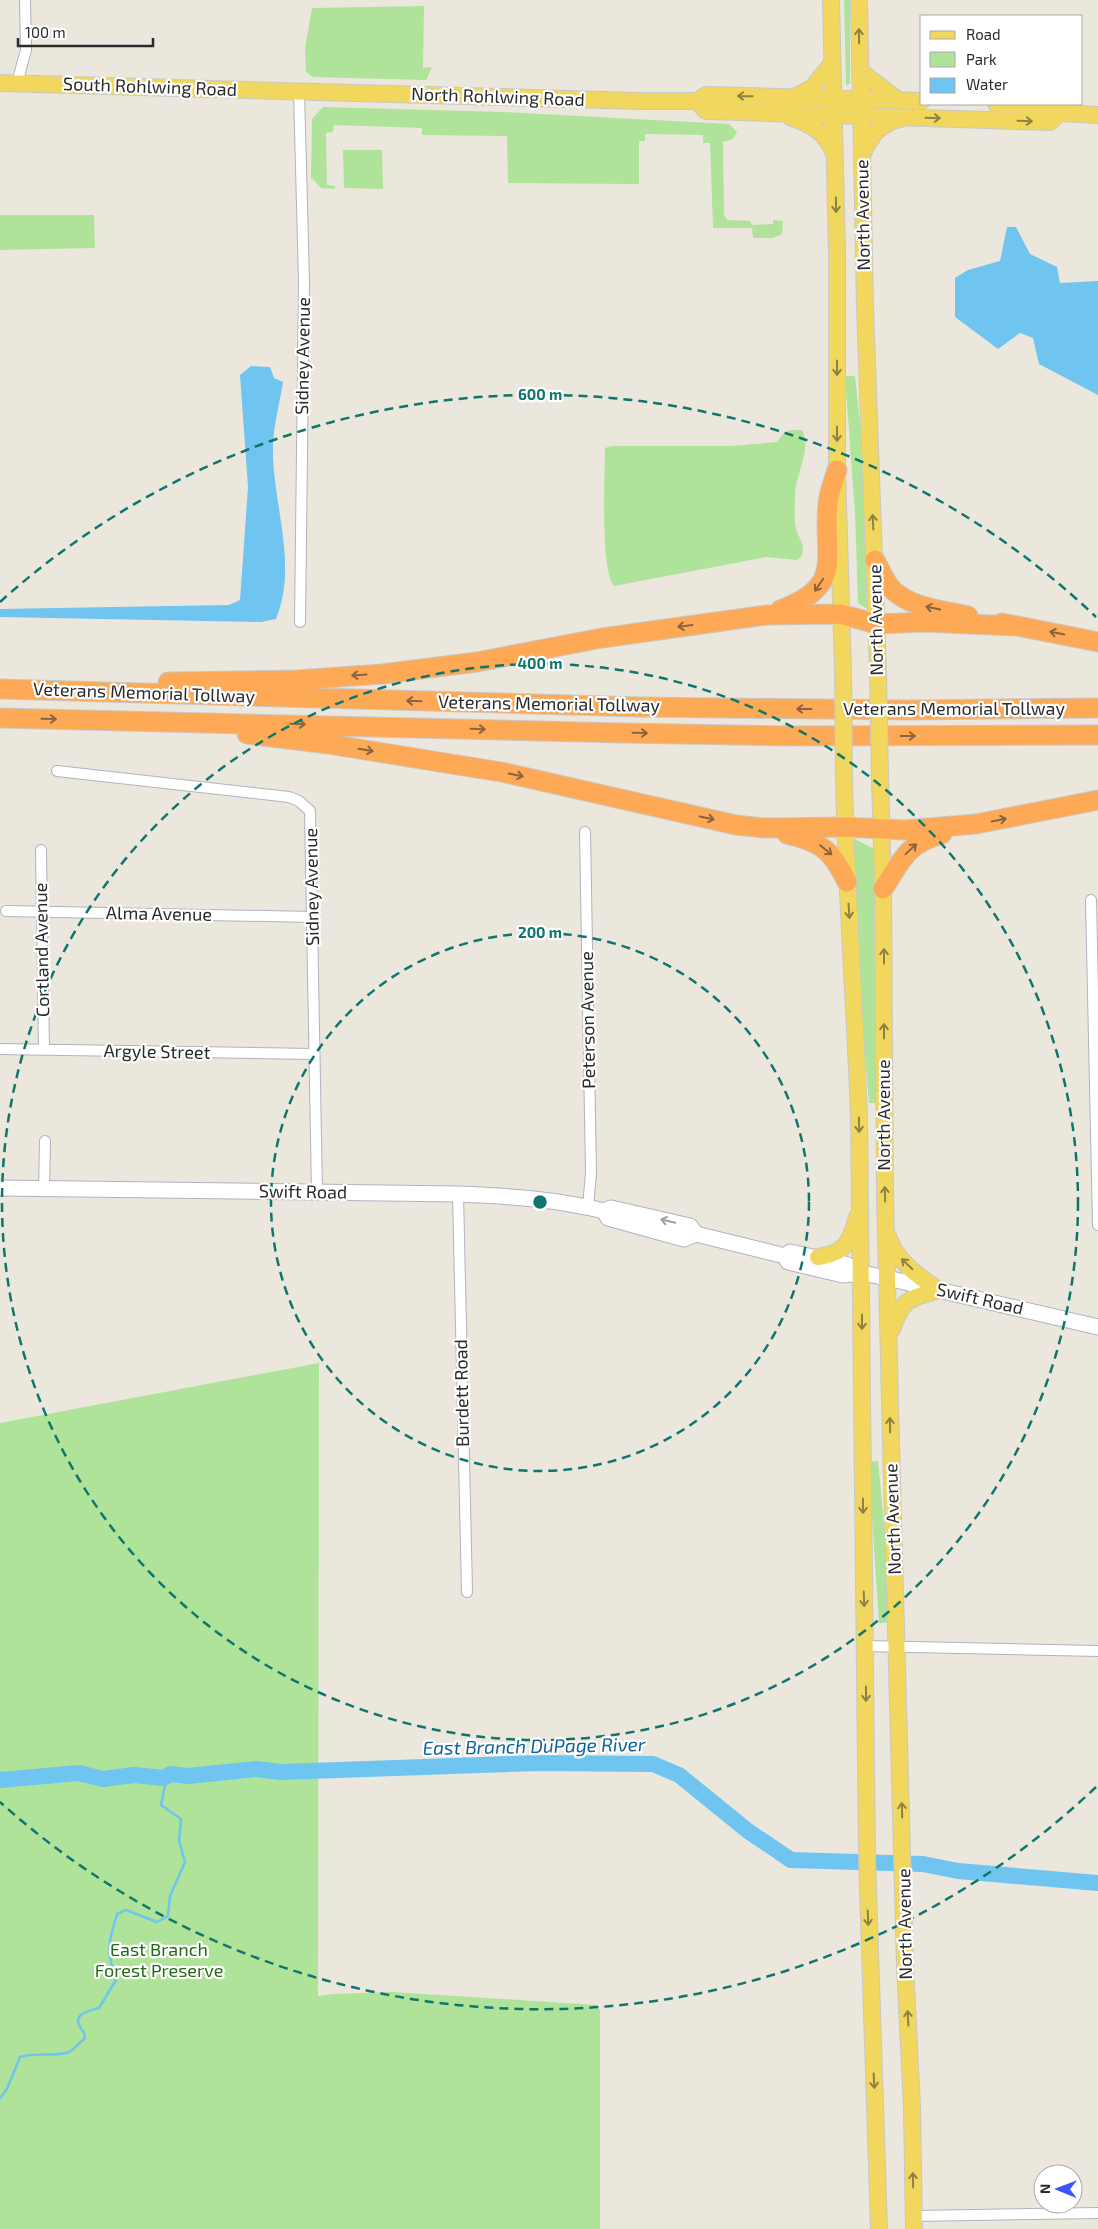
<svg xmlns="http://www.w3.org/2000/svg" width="1098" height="2229" font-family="'Exo 2',sans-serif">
	<rect width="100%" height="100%" fill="#ece7dd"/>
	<path fill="#aee399" d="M 844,0 L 850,0 L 850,84 L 846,85 Z
		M 424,6 L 423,68 L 432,67 L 426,80 L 313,77 L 306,72 L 305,48 L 312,8 Z
		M 323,107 L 503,112 L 729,124 L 737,132 L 733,139 L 723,142 L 724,214 L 727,220 L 750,221 L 752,225 L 773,224 L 773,220 L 783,221 L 782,234 L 773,238 L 753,238 L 752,228 L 713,228 L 710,143 L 703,143 L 703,135 L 645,134 L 645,141 L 639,141 L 639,184 L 508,183 L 507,136 L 422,135 L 422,128 L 334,125 L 333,132 L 326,133 L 327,185 L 335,186 L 335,189 L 321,188 L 311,177 L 312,119 Z
		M 343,150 L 382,150 L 383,189 L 344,188 Z
		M 0,215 L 94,215 L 95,248 L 0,250 Z
		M 845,376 L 855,376 L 861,431 L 867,609 L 858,603 L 855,512 Z
		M 790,430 L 802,430 C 812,450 796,473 795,494 C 795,503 794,515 795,525 C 797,537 807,544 801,557 L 797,560 L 766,557 L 614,586 C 600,571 605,473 605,448 L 611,446 L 731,446 L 777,442 L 783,434 Z
		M 853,838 L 874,849 L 876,1103 L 869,1103 L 861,1002 Z
		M 319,1363 L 318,1996 L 333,1994 L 393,1992 L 597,2005 L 600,2010 L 600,2229 L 0,2229 L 0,1423 Z
		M 878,1461 L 887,1555 L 888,1616 L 886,1623 L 879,1623 L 869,1471 L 869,1462 Z"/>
	<path fill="#6fc5ef" d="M 1007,227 L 1016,227 L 1030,254 L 1057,267 L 1060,283 L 1098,281 L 1098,395 L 1039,364 L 1033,338 L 1020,333 L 998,349 L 955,317 L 955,278 L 968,270 L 1000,261 Z
		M 251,366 L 270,367 L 274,378 L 283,382 C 280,402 274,423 273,443 C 271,501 299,563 276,619 L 261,622 L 0,617 L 0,609 L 229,605 L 240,600 L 248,487 L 240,375 Z"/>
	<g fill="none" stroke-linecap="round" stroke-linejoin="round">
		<path stroke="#6fc5ef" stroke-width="2.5" d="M 0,2098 L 7,2089 L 20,2057 C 34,2052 58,2057 69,2052 C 75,2049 80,2042 85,2038 C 85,2033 83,2031 80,2027 C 72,2013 90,2011 99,2008 L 116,1980 C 106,1949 108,1945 117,1914 L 126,1910 L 157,1922 L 168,1916 L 170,1896 L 185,1862 L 179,1841 L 181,1819 L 161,1805 L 167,1776"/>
		<path stroke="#6fc5ef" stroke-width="16" d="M 0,1780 L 79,1773 L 103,1779 L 134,1775 L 163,1778 L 171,1774 L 188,1776 L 256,1769 L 281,1772 L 538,1763 L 653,1764 L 679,1775 L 748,1831 L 791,1860 L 923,1864 L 958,1871 L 1098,1883"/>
		<defs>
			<path id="street" d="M 17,83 L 26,50 L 25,0
				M 299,91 L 304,281 L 300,622
				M 57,771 L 289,797 L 299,801 L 310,811 L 317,1192
				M 585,832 L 591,1173 L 588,1207
				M 41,850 L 44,1050
				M 1091,900 L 1098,1225
				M 6,911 L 312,917
				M 0,1049 L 314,1054
				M 44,1188 L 45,1141
				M 458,1194 L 467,1592
				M 865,1646 L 1098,1651
				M 913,2216 L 1098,2213"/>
			<path id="secondary" d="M 0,1188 L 458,1194 C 508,1196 555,1199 604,1211 L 611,1208 L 690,1226 L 696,1234
				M 604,1211 L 608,1218 L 684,1239 L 696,1234 L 785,1256 L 790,1252 L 845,1264 L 862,1273
				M 785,1256 L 788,1262 L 843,1275 L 862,1273 L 887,1278 L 1098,1327"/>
			<path id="primary" d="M 831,0 L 837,252 L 837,470 L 843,670
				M 859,0 L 865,307 L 878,671
				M 860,71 L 898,100
				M 0,83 L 639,101 L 697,101 L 706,95 L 922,101
				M 794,97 L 812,88 L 832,63
				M 697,101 L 706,111 L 1050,122 L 1059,113
				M 996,104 L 1052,106 L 1059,113 L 1098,115
				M 790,117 C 810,124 826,132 833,152
				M 862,155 C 870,137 880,123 900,119
				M 844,777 C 846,890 855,1004 859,1118 L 867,1857 L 879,2229
				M 880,777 L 883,889 L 885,1195 L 891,1443 L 905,1965 L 912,2107 L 914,2229
				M 888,1236 C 895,1260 919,1277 939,1290
				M 818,1257 C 846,1253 850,1242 857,1217
				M 892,1329 C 904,1297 907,1300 939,1290"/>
			<path id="highway" d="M 875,560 C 880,569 884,579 890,587 C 908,608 943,610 968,616
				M 780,610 C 847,585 822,557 828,503 C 829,492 834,480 837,470
				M 1002,623 L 1098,642
				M 168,682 L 297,680 L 382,674 L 477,662 L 602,638 L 766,615 L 840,614 L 877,624 L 925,622 L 1015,626
				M 0,689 L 640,707 L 908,710 L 1098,708
				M 0,718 L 621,733 L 793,736 L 1098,735
				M 247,734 L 328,744 L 501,772 L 736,825 L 764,828 L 845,827 L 904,830 L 976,824 L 1098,800
				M 787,834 C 821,842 832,850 847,882
				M 883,889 C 903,859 905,845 942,834"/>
		</defs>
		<use href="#street" stroke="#b1b2be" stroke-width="12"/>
		<use href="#secondary" stroke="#b1b2be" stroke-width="17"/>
		<use href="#primary" stroke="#c8c8c8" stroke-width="18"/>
		<use href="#highway" stroke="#c8c8c8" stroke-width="21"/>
		<use href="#street" stroke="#fff" stroke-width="10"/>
		<use href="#secondary" stroke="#fff" stroke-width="15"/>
		<use href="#primary" stroke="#f1d75d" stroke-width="16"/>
		<use href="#highway" stroke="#fea956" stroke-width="19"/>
		<defs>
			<path id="primary-bridge" d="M 843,670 L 844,777
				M 878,671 L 880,777"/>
		</defs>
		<use href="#primary-bridge" stroke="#c8c8c8" stroke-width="18" stroke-linecap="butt"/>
		<use href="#primary-bridge" stroke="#f1d75d" stroke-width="16"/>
	</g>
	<defs><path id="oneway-shaft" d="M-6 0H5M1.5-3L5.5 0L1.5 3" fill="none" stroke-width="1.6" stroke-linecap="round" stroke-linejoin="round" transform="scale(1.25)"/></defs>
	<g stroke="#8e8144">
		<use href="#oneway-shaft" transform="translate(859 36) rotate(-91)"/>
		<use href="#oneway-shaft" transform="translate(745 96) rotate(-179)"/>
		<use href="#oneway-shaft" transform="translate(933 118) rotate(2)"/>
		<use href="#oneway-shaft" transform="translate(1025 121) rotate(2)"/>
		<use href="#oneway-shaft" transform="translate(836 205) rotate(89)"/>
		<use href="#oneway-shaft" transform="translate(837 368) rotate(90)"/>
		<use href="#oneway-shaft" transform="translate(837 434) rotate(90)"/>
		<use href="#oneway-shaft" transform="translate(873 522) rotate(-92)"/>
		<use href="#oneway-shaft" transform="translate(849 911) rotate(86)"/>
		<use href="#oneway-shaft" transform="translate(884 956) rotate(-90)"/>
		<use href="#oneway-shaft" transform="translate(884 1031) rotate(-90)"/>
		<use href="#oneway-shaft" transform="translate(859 1125) rotate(89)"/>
		<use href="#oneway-shaft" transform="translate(885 1194) rotate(-91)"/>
		<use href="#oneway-shaft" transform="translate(907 1264) rotate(-136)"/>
		<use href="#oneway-shaft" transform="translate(862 1322) rotate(90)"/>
		<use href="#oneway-shaft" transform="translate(890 1425) rotate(-91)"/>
		<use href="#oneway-shaft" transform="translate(863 1506) rotate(90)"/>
		<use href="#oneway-shaft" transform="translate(864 1599) rotate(88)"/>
		<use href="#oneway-shaft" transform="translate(866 1694) rotate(90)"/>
		<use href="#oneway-shaft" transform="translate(902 1810) rotate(-92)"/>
		<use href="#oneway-shaft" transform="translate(868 1918) rotate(88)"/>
		<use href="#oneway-shaft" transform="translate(908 2018) rotate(-93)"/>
		<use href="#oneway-shaft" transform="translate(874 2081) rotate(87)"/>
		<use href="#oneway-shaft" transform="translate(913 2180) rotate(-91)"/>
	</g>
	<g stroke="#8a643e">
		<use href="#oneway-shaft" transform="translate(819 585) rotate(124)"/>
		<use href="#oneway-shaft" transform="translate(933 608) rotate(-168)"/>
		<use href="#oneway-shaft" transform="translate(685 626) rotate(172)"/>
		<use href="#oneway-shaft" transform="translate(1057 633) rotate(-169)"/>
		<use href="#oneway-shaft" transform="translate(359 675) rotate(176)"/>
		<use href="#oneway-shaft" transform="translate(414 701) rotate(-178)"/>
		<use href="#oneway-shaft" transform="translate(804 709) rotate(-180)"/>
		<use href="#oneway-shaft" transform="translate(49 719) rotate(1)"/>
		<use href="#oneway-shaft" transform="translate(298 724) rotate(2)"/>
		<use href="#oneway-shaft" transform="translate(478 729) rotate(2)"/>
		<use href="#oneway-shaft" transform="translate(640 733) rotate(1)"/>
		<use href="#oneway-shaft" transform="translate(908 736)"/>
		<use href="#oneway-shaft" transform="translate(366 750) rotate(9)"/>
		<use href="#oneway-shaft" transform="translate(516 775) rotate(12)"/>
		<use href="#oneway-shaft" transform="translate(707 818) rotate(12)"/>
		<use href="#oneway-shaft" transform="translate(999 820) rotate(-11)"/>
		<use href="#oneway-shaft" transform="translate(911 849) rotate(-43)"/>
		<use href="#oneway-shaft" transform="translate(826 850) rotate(39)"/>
	</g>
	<use stroke="#a0a0a0" href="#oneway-shaft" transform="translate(668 1221) rotate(-167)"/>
	<g fill="none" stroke="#0f766e" stroke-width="2.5" stroke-dasharray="9 6">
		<circle cx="540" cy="1202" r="269"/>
		<circle cx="540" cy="1202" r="538"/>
		<path d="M1096 1787A807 807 0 0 1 0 1802M0 602A807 807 0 0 1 1096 617"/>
	</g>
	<g text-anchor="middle" stroke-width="4.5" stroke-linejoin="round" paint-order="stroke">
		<g font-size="18" fill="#2b2b2b" stroke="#fff">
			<text transform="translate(150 87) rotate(2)" y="6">South Rohlwing Road</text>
			<text transform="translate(498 97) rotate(2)" y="6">North Rohlwing Road</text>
			<text transform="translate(863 215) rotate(-91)" y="6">North Avenue</text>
			<text transform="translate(303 356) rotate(-89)" y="6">Sidney Avenue</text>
			<text transform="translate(876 620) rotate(-91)" y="6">North Avenue</text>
			<text transform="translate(144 693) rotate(2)" y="6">Veterans Memorial Tollway</text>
			<text transform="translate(549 704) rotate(1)" y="6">Veterans Memorial Tollway</text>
			<text x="954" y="715">Veterans Memorial Tollway</text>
			<text transform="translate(312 887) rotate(-91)" y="6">Sidney Avenue</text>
			<text transform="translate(159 914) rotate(1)" y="6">Alma Avenue</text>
			<text transform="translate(42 950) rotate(-91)" y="6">Cortland Avenue</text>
			<text transform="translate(588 1020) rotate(-91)" y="6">Peterson Avenue</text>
			<text transform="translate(157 1052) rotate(1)" y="6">Argyle Street</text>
			<text transform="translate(884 1115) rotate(-90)" y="6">North Avenue</text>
			<text transform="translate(303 1192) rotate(1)" y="6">Swift Road</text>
			<text transform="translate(980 1299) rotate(13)" y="6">Swift Road</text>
			<text transform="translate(462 1393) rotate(-91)" y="6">Burdett Road</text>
			<text transform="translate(893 1519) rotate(-92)" y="6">North Avenue</text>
			<text transform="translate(905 1924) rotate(-91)" y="6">North Avenue</text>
		</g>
		<g font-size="18" fill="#26681a" stroke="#fff">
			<text x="159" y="1956">East Branch<tspan x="159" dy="21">Forest Preserve</tspan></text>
		</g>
		<g font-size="19" font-style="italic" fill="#0d629c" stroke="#fff">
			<text transform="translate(534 1746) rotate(-1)" y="7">East Branch DuPage River</text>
		</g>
	</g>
	<circle cx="540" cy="1202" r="8" fill="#0f766e" stroke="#fff" stroke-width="2.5"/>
	<g font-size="15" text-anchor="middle" font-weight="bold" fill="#0f766e" stroke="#fff" stroke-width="4.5" stroke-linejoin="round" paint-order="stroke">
		<text x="540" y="400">600 m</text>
		<text x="540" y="669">400 m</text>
		<text x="540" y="938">200 m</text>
	</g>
	<rect x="920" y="15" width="162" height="90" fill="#ffffff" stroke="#aaaaaa"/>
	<rect x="930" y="31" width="25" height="8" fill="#f1d75d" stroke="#aaaaaa"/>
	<text x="966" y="40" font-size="15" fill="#2b2b2b">Road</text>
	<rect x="930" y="52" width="25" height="15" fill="#aee399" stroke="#aaaaaa"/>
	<text x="966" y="65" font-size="15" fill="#2b2b2b">Park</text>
	<rect x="930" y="78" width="25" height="15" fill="#6fc5ef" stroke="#aaaaaa"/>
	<text x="966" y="90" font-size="15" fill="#2b2b2b">Water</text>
	<g transform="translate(1058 2189) rotate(271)"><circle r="24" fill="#ffffff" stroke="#aaaaaa"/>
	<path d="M0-4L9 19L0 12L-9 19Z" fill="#3c54fa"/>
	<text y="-8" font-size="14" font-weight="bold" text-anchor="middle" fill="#2b2b2b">N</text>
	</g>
	<path d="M18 38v8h135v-8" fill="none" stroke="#2b2b2b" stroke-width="2.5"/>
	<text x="25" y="38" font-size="15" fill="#2b2b2b" stroke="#ffffff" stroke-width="4" paint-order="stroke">100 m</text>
</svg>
